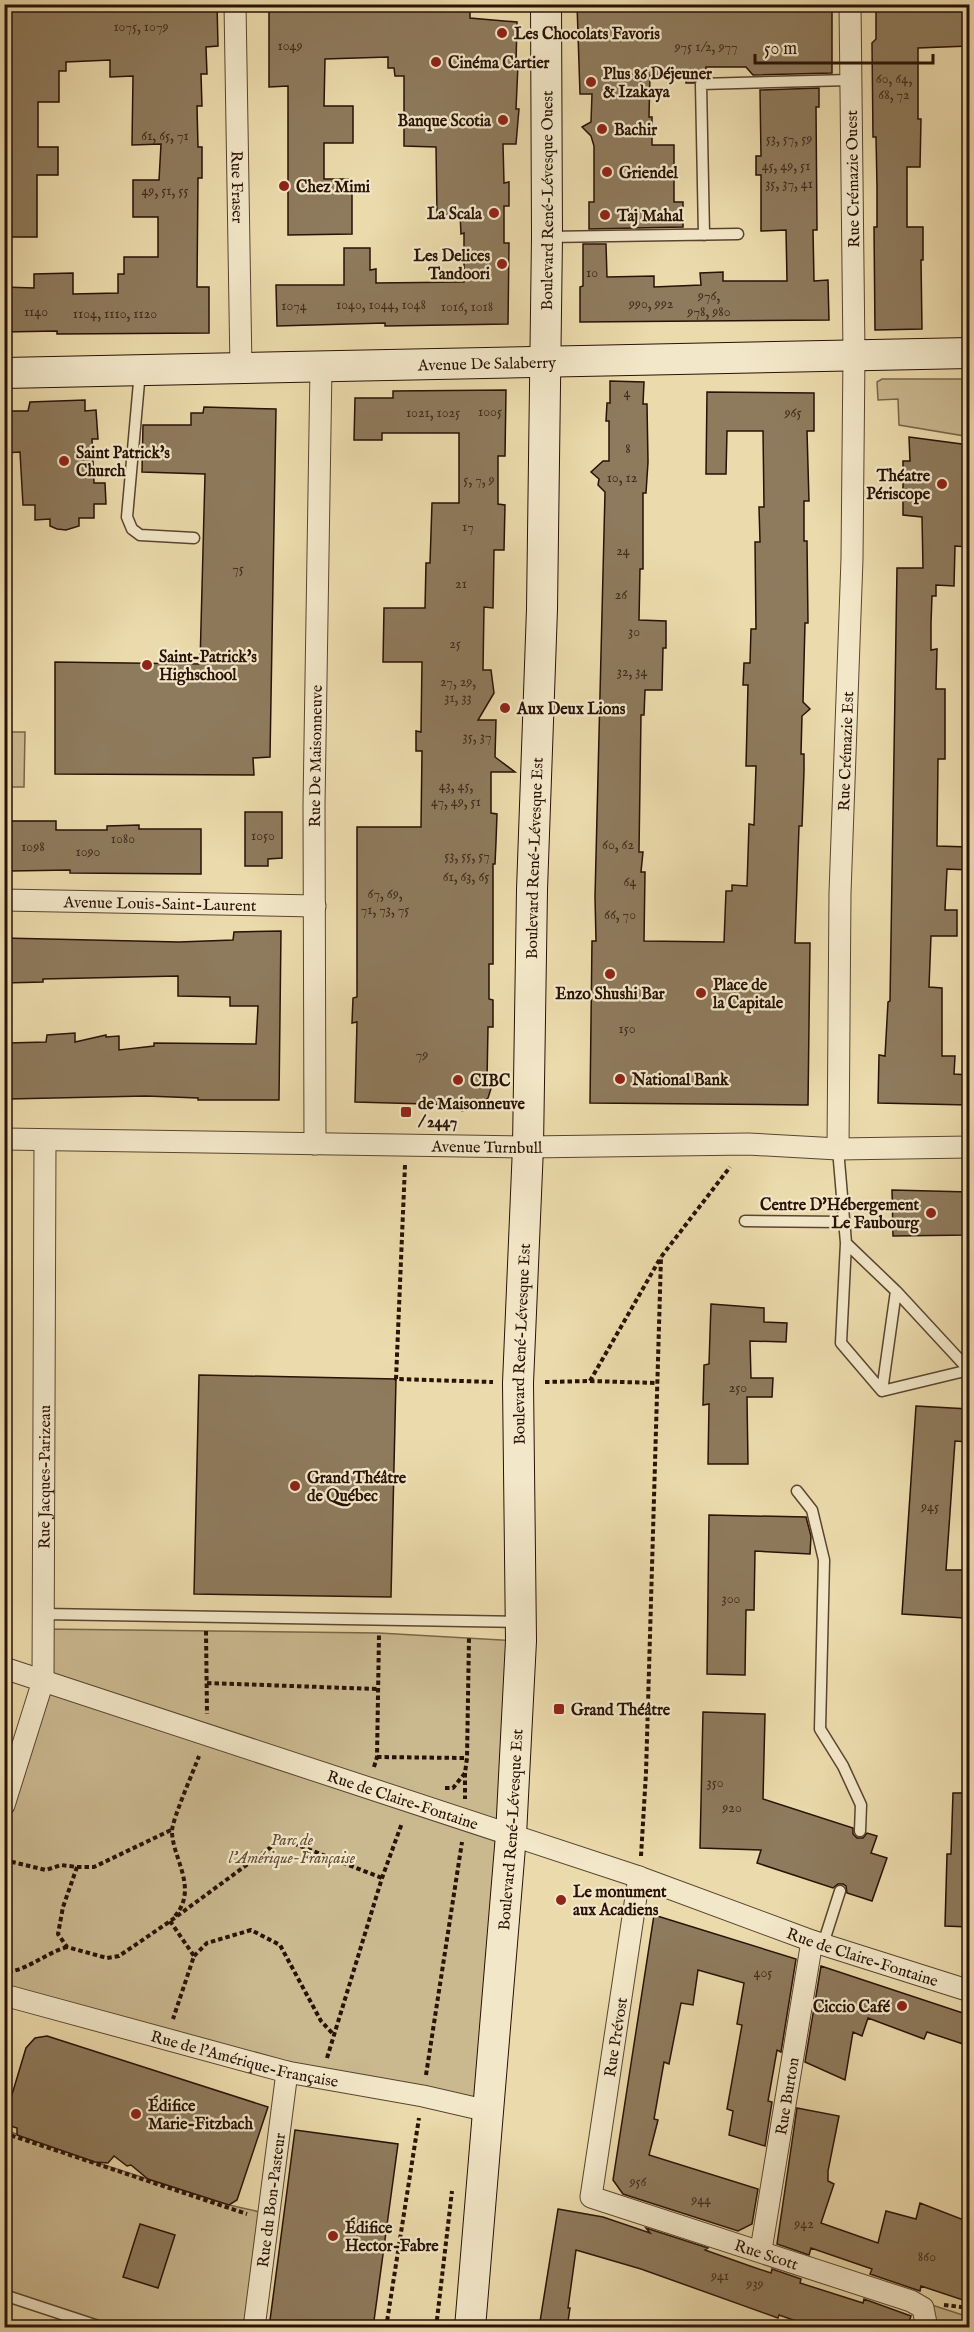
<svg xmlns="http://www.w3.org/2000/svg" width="974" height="2332" font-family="'IM FELL English',serif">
	<rect width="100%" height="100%" fill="#ebdaab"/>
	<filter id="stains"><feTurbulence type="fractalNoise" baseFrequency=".00333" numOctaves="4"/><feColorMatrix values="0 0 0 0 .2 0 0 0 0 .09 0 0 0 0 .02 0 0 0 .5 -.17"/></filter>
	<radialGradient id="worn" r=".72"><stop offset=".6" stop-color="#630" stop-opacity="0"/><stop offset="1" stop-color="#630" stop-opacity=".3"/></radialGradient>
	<path fill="#cab88f" stroke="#7a654a" stroke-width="1.5" d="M 882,379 L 969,379 L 969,386 L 966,386 L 965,436 L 899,425 L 898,399 L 878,400 L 877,382 Z
		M 5,732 L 25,732 L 24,787 L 5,787 Z
		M 43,1629 L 379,1633 L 521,1641 L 488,2111 L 5,1995 L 5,1805 Z
		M 8,2131 L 95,2162 L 229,2205 L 269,2214 L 254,2327 L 104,2327 L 5,2295 L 4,2141 Z
		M 932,2305 L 969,2317 L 969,2327 L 924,2328 Z"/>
	<path fill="#8e7a5c" stroke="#291206" stroke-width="1.5" d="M 217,4 L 218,46 L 206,47 L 207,74 L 201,74 L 202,106 L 197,106 L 198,147 L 202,147 L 202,178 L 198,178 L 197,287 L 209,287 L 209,333 L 57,334 L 57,331 L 4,332 L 4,287 L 34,288 L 34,274 L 73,273 L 73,294 L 118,293 L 118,274 L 124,274 L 124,257 L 158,257 L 158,217 L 133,217 L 133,180 L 159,180 L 161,144 L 132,145 L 133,76 L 110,77 L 110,60 L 66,62 L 66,71 L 59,71 L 59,102 L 38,102 L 38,147 L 58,147 L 58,175 L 37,175 L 37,237 L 4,237 L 4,89 L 7,89 L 4,7 Z
		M 269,4 L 470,4 L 470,18 L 517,22 L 516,64 L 518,65 L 516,109 L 519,109 L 516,144 L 503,144 L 504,183 L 509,182 L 509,206 L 504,206 L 504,243 L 509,243 L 508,324 L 385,326 L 385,323 L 277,326 L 276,285 L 344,285 L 344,248 L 370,248 L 370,270 L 376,269 L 376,283 L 464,282 L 464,233 L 461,234 L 460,214 L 437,215 L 436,147 L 404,146 L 404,76 L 395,76 L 394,68 L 388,68 L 388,57 L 325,59 L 324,106 L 353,106 L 353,143 L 324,143 L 324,179 L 352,179 L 352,234 L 288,235 L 288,86 L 269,87 Z
		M 577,4 L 832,4 L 832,73 L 753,75 L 746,67 L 706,67 L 706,76 L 698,77 L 694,83 L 686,83 L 686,75 L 650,75 L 649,117 L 652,117 L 652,145 L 674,145 L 674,202 L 683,202 L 683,227 L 589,229 L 589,202 L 594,202 L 594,146 L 591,136 L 582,127 L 591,122 L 592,94 L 580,94 Z
		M 876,4 L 969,4 L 969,46 L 918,48 L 918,119 L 921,119 L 920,167 L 907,167 L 907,227 L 923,227 L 923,260 L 921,260 L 922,329 L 875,330 L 874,227 L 877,227 L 877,187 L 876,137 L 873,137 L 872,43 L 876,39 Z
		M 819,88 L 819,107 L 816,107 L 817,230 L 813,230 L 814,281 L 828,280 L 829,320 L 580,322 L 580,287 L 583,286 L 583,244 L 606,244 L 607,277 L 654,276 L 654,287 L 701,285 L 700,273 L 723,272 L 723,281 L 787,281 L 786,230 L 761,231 L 761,175 L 756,175 L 756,156 L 761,156 L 760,90 Z
		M 610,381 L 644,382 L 643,404 L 647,404 L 648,462 L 646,493 L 643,493 L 643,569 L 640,569 L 639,620 L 666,621 L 666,648 L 663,648 L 662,690 L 645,690 L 644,715 L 641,715 L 639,852 L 643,852 L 641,872 L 645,872 L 644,941 L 724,942 L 726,891 L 732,891 L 732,885 L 747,886 L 749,824 L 754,825 L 756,766 L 746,766 L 748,685 L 743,685 L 744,663 L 750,663 L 751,629 L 756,629 L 755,542 L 760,542 L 759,507 L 764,507 L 763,431 L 727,431 L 726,474 L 706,474 L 707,392 L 814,393 L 814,431 L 807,431 L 809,501 L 804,501 L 804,541 L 807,541 L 808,623 L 805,623 L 803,702 L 810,709 L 802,716 L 801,754 L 804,754 L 804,771 L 802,826 L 799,826 L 795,943 L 810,943 L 808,1105 L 590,1103 L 592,941 L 596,941 L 595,897 L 605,492 L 598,485 L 599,479 L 591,472 L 603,461 L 609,461 L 609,421 L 606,421 L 607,403 L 610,403 Z
		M 506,390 L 505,456 L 498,456 L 498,504 L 505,505 L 504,550 L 494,550 L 493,608 L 484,607 L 483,670 L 491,670 L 494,693 L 478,720 L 496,720 L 495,757 L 515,772 L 491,772 L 491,813 L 497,814 L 496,842 L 495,864 L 493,864 L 493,964 L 489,964 L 489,999 L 493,1000 L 493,1027 L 488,1027 L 487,1081 L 493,1082 L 488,1098 L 479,1106 L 462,1111 L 462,1105 L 355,1102 L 357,1022 L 352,1023 L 353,998 L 357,997 L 357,827 L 421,827 L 422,751 L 416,751 L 416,731 L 421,732 L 422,662 L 383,662 L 384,608 L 425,608 L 426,563 L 430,563 L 432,503 L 459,503 L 459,433 L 382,433 L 382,440 L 354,440 L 355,398 L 393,398 L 393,391 Z
		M 85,400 L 85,411 L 96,410 L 98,439 L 92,439 L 94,483 L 105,483 L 106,504 L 94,504 L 94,518 L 79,518 L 79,526 L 66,530 L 57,529 L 50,526 L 50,519 L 35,520 L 35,505 L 23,505 L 20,452 L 4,453 L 4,411 L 28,411 L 30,402 Z
		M 204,407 L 276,409 L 270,757 L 253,758 L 254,775 L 55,774 L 55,662 L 200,664 L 205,474 L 142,472 L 143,425 L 191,425 L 191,413 L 203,413 Z
		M 909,437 L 969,445 L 969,547 L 955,546 L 954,586 L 936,585 L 936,596 L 932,596 L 931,623 L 931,650 L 937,649 L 936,689 L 945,689 L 945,759 L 938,759 L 937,846 L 969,847 L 969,870 L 947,869 L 945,910 L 957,910 L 957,936 L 931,936 L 929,987 L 942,988 L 942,1056 L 955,1056 L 954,1074 L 969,1075 L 969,1105 L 878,1103 L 879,1055 L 885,1056 L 888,1002 L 890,1001 L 897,568 L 923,568 L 922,517 L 903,515 L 903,461 L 910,461 Z
		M 245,812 L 282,812 L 282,858 L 268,859 L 268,866 L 245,866 Z
		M 11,821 L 56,821 L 56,830 L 107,830 L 107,826 L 139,825 L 139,829 L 201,829 L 201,874 L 70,873 L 70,870 L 11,871 Z
		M 281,931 L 279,1100 L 198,1100 L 198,1098 L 146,1096 L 8,1099 L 8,1043 L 46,1042 L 47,1035 L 75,1033 L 75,1042 L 106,1035 L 106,1037 L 119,1036 L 119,1050 L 154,1046 L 154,1043 L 256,1044 L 258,1006 L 230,1006 L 230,997 L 178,996 L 178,976 L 43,979 L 43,982 L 4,983 L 4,938 L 179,942 L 233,940 L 234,932 Z
		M 892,1190 L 969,1192 L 969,1235 L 893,1236 Z
		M 711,1304 L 764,1308 L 764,1322 L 787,1323 L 786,1342 L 750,1341 L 751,1378 L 773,1378 L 772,1397 L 747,1397 L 748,1464 L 708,1464 L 709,1404 L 703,1405 L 704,1365 L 709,1364 Z
		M 199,1375 L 396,1379 L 391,1597 L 194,1594 Z
		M 916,1406 L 969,1409 L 969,1442 L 955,1441 L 946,1570 L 968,1570 L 964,1618 L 902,1614 Z
		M 709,1515 L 806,1517 L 811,1536 L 810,1554 L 755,1551 L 754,1610 L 746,1610 L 745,1675 L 707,1674 Z
		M 703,1712 L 765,1714 L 763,1799 L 853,1828 L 853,1834 L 857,1838 L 863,1838 L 867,1833 L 877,1836 L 871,1853 L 887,1858 L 872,1901 L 847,1893 L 846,1886 L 843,1884 L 838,1884 L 833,1888 L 757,1863 L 761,1850 L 700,1848 Z
		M 953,1793 L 969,1793 L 969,1927 L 945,1926 L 947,1854 L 951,1854 Z
		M 654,1915 L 796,1959 L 781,2052 L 777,2050 L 768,2101 L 772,2102 L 765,2146 L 729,2135 L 733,2111 L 727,2109 L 742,2025 L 737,2024 L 744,1983 L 698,1970 L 693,2005 L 681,2003 L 669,2064 L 664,2062 L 654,2119 L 658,2120 L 649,2155 L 758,2189 L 752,2224 L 738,2231 L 623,2194 L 613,2180 Z
		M 821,1966 L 969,2015 L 969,2046 L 927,2032 L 924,2039 L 868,2018 L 862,2036 L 853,2032 L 845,2080 L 805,2062 Z
		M 47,2036 L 268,2107 L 237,2200 L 229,2205 L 148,2179 L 131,2165 L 127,2166 L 114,2156 L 108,2163 L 95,2162 L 17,2135 L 17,2128 L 4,2124 L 4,2121 L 26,2048 L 35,2038 Z
		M 797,2108 L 839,2116 L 828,2171 L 828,2181 L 834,2184 L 821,2223 L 878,2243 L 886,2211 L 916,2219 L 920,2203 L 969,2222 L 969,2302 L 921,2286 L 920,2291 L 870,2274 L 872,2269 L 811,2248 L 809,2255 L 777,2244 Z
		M 295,2130 L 398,2144 L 373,2328 L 269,2328 Z
		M 558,2209 L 603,2217 L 650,2233 L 646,2228 L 708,2248 L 705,2250 L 750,2266 L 771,2273 L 772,2269 L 801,2279 L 800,2283 L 863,2303 L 864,2299 L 911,2316 L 907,2328 L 816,2328 L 779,2315 L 778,2318 L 641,2269 L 576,2250 L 568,2308 L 570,2308 L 567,2328 L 539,2328 Z
		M 140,2224 L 175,2235 L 158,2288 L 123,2277 Z"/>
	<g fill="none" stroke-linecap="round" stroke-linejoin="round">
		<defs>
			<path id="lane" d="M 704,235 L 701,84 L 850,80
				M 548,237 L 738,234
				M 140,371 L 127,517 L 132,529 L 140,535 L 194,538
				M 838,1149 L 846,1243 L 896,1291 L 970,1371
				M 745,1221 L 844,1222
				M 846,1243 L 841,1343 L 882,1391 L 969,1370
				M 882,1391 L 896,1291
				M 797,1491 L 812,1510 L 824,1560 L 820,1729 L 843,1766 L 861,1805 L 860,1831
				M 43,1614 L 518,1622
				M 823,1944 L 840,1891
				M 4,2295 L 104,2328"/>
			<g id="street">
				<path id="s1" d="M 235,4 L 241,369"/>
				<path id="s2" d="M 4,900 L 315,906"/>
				<path id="s3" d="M 4,1139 L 528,1147 L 748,1144 L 838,1149 L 970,1147"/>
				<path id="s4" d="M 315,1144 L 314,805 L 321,367"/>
				<path id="s5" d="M 838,1149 L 840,893 L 852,559 L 854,354 L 850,4"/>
				<path id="s6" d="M 4,1668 L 639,1877 L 812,1941 L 970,1991"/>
				<path id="s7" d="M 4,1805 L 43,1681 L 45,1141"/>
				<path id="s8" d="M 639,1877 L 591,2197 L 911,2301 L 923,2308 L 927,2328"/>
				<path id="s9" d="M 4,1995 L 287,2072 L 423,2096 L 488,2111"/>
				<path id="s10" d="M 761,2250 L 812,1941"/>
				<path id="s11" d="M 254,2328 L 287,2072"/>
			</g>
			<g id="secondary">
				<path id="s12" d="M 4,373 L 970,353"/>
				<path id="s13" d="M 470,2328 L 511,1835 L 521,1641 L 518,1383 L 528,1147 L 532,890 L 542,609 L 547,237 L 546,4"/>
			</g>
		</defs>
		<use href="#lane" stroke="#5a442f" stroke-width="13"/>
		<use href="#street" stroke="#5a442f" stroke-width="23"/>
		<use href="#secondary" stroke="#291206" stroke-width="32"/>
		<path stroke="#291206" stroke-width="4" stroke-dasharray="4.5 3" stroke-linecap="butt" d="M 405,1165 L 396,1379 L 493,1382
			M 590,1381 L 656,1383
			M 545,1382 L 590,1381 L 661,1257
			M 206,1631 L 207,1714
			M 207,1683 L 377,1689
			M 377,1757 L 467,1758
			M 374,1767 L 377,1757 L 379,1634
			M 465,1773 L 465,1799
			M 445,1788 L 453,1788 L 465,1773 L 467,1758 L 469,1637
			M 641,1856 L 646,1773 L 661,1257 L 730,1167
			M 4,1860 L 46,1870 L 61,1865 L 77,1867 L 63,1907 L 58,1934 L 67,1947 L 107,1958 L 119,1956 L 169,1922 L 282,1839 L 382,1878
			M 77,1867 L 94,1867 L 171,1830
			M 175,1916 C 199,1888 172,1858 172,1831 C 172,1820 194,1770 199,1756
			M 170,1921 L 194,1956 L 173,2019
			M 194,1956 L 207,1943 L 251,1930 L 280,1945 L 321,2021 L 333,2034
			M 8,1972 C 29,1969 46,1953 67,1947
			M 327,2058 L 382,1878 L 402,1823
			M 426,2075 L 462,1842
			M 4,2133 L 247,2214
			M 944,2305 L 970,2308
			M 386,2328 L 419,2118
			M 436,2328 L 452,2191"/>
		<use href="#lane" stroke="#f2e7c8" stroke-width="10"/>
		<use href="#street" stroke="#f2e7c8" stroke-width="21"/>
		<use href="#secondary" stroke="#f2e7c8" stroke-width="30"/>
	</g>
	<g fill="#8f2418" stroke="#f2e7c8" stroke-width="2">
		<circle cx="502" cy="33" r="6"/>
		<circle cx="436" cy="62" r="6"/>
		<circle cx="591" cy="82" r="6"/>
		<circle cx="503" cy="120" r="6"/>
		<circle cx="602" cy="129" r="6"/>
		<circle cx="607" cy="172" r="6"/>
		<circle cx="284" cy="186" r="6"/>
		<circle cx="494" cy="213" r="6"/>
		<circle cx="605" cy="215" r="6"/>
		<circle cx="502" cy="264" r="6"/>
		<circle cx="64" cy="461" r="6"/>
		<circle cx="942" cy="484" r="6"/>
		<circle cx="147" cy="665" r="6"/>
		<circle cx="505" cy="708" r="6"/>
		<circle cx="610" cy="974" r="6"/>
		<circle cx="701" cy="993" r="6"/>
		<circle cx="620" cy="1079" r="6"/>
		<circle cx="458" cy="1080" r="6"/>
		<rect x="400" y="1106" width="12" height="12" rx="3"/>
		<circle cx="931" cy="1213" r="6"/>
		<circle cx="295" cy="1486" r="6"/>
		<rect x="553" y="1703" width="12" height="12" rx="3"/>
		<circle cx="561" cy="1900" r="6"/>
		<circle cx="902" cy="2006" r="6"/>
		<circle cx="136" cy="2114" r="6"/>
		<circle cx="333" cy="2236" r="6"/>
	</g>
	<g text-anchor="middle" stroke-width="4.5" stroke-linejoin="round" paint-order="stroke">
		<g font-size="14" fill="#422c1c">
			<text x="141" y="31">1075, 1079</text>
			<text x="290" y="50">1049</text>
			<text x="706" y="51">975 1/2, 977</text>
			<text x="894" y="83">60, 64,<tspan x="894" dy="16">68, 72</tspan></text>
			<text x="165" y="140">61, 65, 71</text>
			<text x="789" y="143">53, 57, 59</text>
			<text x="786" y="170">45, 49, 51</text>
			<text x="789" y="188">35, 37, 41</text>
			<text x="165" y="195">49, 51, 55</text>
			<text x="592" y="277">10</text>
			<text x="709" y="300">976,<tspan x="709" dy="16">978, 980</tspan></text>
			<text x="651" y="308">990, 992</text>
			<text x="381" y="309">1040, 1044, 1048</text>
			<text x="294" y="310">1074</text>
			<text x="467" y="311">1016, 1018</text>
			<text x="36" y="316">1140</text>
			<text x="115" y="318">1104, 1110, 1120</text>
			<text x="627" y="397">4</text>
			<text x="490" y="416">1005</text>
			<text x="433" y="417">1021, 1025</text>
			<text x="793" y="417">965</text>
			<text x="628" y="453">8</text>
			<text x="622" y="482">10, 12</text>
			<text x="479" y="484">5, 7, 9</text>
			<text x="468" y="531">17</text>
			<text x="623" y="555">24</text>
			<text x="238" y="573">75</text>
			<text x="461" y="588">21</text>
			<text x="621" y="599">26</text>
			<text x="634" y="636">30</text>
			<text x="455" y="648">25</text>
			<text x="632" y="676">32, 34</text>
			<text x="458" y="686">27, 29,<tspan x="458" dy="16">31, 33</tspan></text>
			<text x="477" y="741">35, 37</text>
			<text x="456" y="790">43, 45,<tspan x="456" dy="16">47, 49, 51</tspan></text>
			<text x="263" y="840">1050</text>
			<text x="123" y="843">1080</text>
			<text x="618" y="849">60, 62</text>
			<text x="33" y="851">1098</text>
			<text x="88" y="856">1090</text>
			<text x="467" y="860">53, 55, 57</text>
			<text x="466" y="881">61, 63, 65</text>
			<text x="630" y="886">64</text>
			<text x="385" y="898">67, 69,<tspan x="385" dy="16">71, 73, 75</tspan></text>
			<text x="620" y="919">66, 70</text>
			<text x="627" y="1033">150</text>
			<text x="422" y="1059">79</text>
			<text x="738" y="1392">250</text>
			<text x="930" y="1511">945</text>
			<text x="731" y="1603">300</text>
			<text x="715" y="1787">350</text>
			<text x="732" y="1812">920</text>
			<text x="763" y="1977">405</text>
			<text x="638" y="2186">956</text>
			<text x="701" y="2204">944</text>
			<text x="804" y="2228">942</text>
			<text x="927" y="2261">860</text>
			<text x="720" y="2280">941</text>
			<text x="755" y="2288">939</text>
		</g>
		<g font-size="16" font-weight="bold" fill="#291206" stroke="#f2e7c8" text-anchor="start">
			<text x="514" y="39">Les Chocolats Favoris</text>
			<text x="448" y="68">Cinéma Cartier</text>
			<text x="603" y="79">Plus 86 Déjeuner<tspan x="603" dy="18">&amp; Izakaya</tspan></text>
			<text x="491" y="126" text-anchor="end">Banque Scotia</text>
			<text x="614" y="135">Bachir</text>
			<text x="619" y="178">Griendel</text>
			<text x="296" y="192">Chez Mimi</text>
			<text x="482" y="219" text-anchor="end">La Scala</text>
			<text x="617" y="221">Taj Mahal</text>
			<text x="490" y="261" text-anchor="end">Les Delices<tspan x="490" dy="18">Tandoori</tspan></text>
			<text x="76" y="458">Saint Patrick's<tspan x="76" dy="18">Church</tspan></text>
			<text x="930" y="481" text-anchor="end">Théatre<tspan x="930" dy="18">Périscope</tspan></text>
			<text x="159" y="662">Saint-Patrick's<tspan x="159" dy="18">Highschool</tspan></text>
			<text x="517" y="714">Aux Deux Lions</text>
			<text x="713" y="990">Place de<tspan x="713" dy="18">la Capitale</tspan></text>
			<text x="610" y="999" text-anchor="middle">Enzo Shushi Bar</text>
			<text x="632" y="1085">National Bank</text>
			<text x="470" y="1086">CIBC</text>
			<text x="418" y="1109">de Maisonneuve<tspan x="418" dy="18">/ 2447</tspan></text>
			<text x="919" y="1210" text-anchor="end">Centre D'Hébergement<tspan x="919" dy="18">Le Faubourg</tspan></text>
			<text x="307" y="1483">Grand Théâtre<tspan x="307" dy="18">de Québec</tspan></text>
			<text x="571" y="1715">Grand Théâtre</text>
			<text x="573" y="1897">Le monument<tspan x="573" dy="18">aux Acadiens</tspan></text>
			<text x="890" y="2012" text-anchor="end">Ciccio Café</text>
			<text x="148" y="2111">Édifice<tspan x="148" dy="18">Marie-Fitzbach</tspan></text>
			<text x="345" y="2233">Édifice<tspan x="345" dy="18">Hector-Fabre</tspan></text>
		</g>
		<g font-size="16" fill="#291206" stroke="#f2e7c8">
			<text transform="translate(852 179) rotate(-91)" y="6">Rue Crémazie Ouest</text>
			<text dy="6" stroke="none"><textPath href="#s1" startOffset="183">Rue Fraser</textPath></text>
			<text dy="6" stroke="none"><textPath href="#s13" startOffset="2130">Boulevard René-Lévesque Ouest</textPath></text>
			<text dy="6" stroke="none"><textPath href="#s12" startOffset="483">Avenue De Salaberry</textPath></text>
			<text dy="6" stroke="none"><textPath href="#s5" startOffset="398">Rue Crémazie Est</textPath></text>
			<text dy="6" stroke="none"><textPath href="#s4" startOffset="388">Rue De Maisonneuve</textPath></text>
			<text dy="6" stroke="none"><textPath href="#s13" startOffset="1472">Boulevard René-Lévesque Est</textPath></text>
			<text dy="6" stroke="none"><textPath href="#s2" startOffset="156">Avenue Louis-Saint-Laurent</textPath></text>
			<text dy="6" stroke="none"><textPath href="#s3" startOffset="483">Avenue Turnbull</textPath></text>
			<text dy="6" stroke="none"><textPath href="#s13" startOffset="986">Boulevard René-Lévesque Est</textPath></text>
			<text dy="6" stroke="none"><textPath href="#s7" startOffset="334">Rue Jacques-Parizeau</textPath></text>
			<text dy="6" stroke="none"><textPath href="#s6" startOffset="420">Rue de Claire-Fontaine</textPath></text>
			<text dy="6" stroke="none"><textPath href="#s13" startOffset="500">Boulevard René-Lévesque Est</textPath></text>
			<text dy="6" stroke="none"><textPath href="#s6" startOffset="906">Rue de Claire-Fontaine</textPath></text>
			<text transform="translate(615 2037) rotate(-81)" y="6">Rue Prévost</text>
			<text dy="6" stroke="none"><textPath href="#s9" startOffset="249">Rue de l'Amérique-Française</textPath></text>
			<text dy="6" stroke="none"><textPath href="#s10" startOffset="156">Rue Burton</textPath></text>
			<text dy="6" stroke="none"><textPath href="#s11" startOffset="129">Rue du Bon-Pasteur</textPath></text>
			<text dy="6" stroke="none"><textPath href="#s8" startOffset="508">Rue Scott</textPath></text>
		</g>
		<g font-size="16" font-style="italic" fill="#614c36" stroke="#f2e7c8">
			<text x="292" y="1845">Parc de<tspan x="292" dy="18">l'Amérique-Française</tspan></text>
		</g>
	</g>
	<rect width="974" height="2332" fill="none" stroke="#ebdaab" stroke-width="24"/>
	<rect x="6" y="6" width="962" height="2320" fill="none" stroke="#291206" stroke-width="3"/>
	<rect x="12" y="12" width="950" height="2308" fill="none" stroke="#291206" stroke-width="1.5"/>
	<path d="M755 54v9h178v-9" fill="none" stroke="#291206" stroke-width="3"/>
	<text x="764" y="54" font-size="18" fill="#291206" stroke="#f2e7c8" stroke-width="4.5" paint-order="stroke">50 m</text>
	<rect width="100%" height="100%" filter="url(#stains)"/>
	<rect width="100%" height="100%" fill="url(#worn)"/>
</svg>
